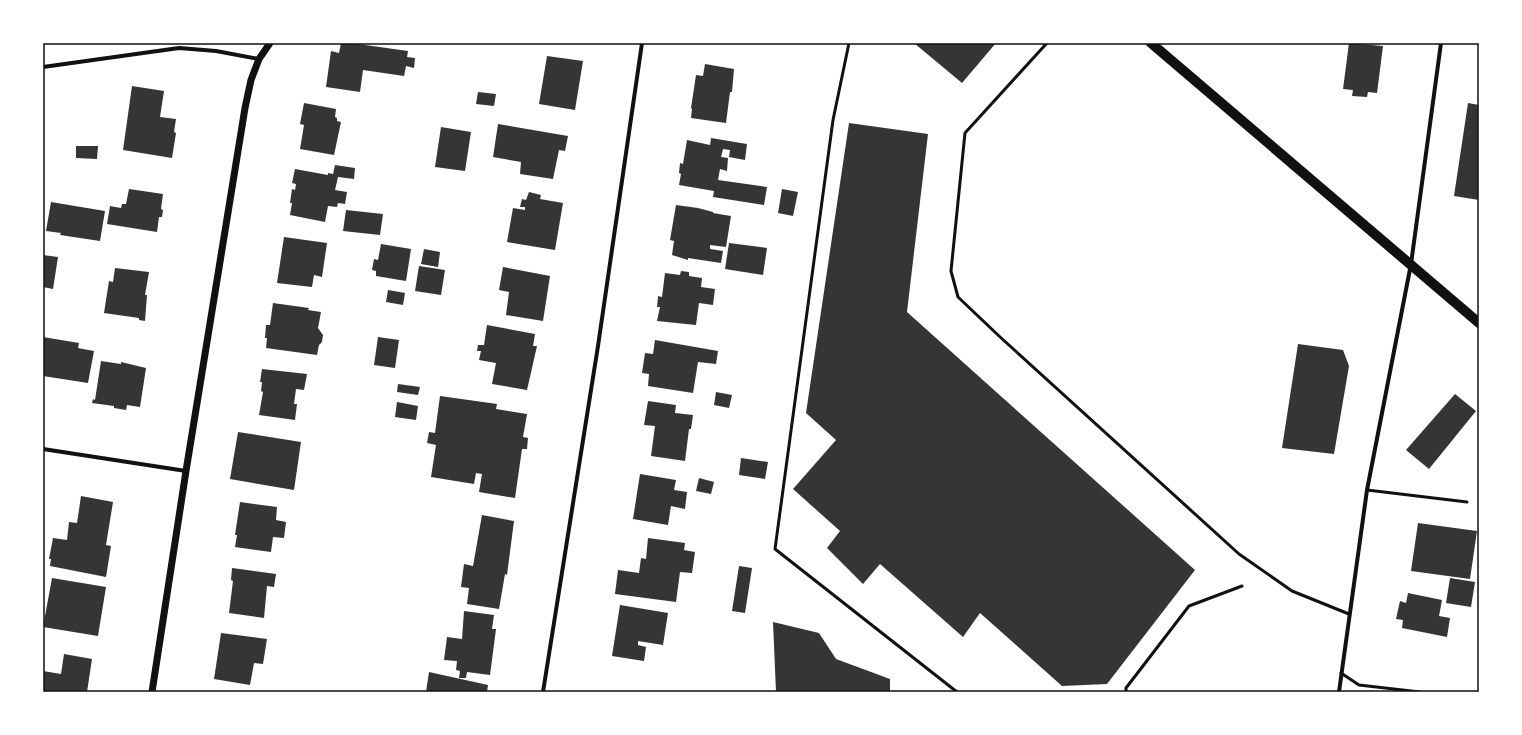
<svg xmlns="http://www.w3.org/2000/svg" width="1522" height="735" font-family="Ubuntu,sans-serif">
	<rect width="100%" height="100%" fill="#fff"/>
	<path fill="#353535" d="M 341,43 L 351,43 L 408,51 L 407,57 L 415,58 L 414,68 L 406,66 L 404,76 L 363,70 L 360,92 L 326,87 L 331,51 L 339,53 Z
		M 914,43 L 996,43 L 962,83 Z
		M 1349,43 L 1383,46 L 1377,93 L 1368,92 L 1367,97 L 1352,96 L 1353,90 L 1343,89 Z
		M 547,56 L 583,61 L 575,110 L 539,104 Z
		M 705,64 L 734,69 L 732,92 L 730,92 L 726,123 L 691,118 L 692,109 L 691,108 L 696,75 L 703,76 Z
		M 132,86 L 164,91 L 160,117 L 176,119 L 174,132 L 176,133 L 172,158 L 123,150 Z
		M 478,92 L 496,94 L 494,106 L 476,104 Z
		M 304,103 L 336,109 L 335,117 L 337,118 L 337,121 L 341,122 L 334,155 L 300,149 L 304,125 L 300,124 Z
		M 1468,103 L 1479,105 L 1479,200 L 1454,196 Z
		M 849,123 L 928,134 L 907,312 L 1195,570 L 1107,684 L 1062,686 L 980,613 L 963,637 L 880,564 L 863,584 L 827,548 L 840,531 L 793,489 L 836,440 L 806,413 Z
		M 498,124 L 568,136 L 565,151 L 559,150 L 553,179 L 520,174 L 521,162 L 493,157 Z
		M 441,127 L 471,132 L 465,171 L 435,167 Z
		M 711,138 L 747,144 L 745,160 L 729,157 L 730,150 L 723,149 L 721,157 L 728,158 L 727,171 L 720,169 L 718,180 L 767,187 L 764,205 L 713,197 L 714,191 L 679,185 L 681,174 L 679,173 L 680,163 L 683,164 L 687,140 L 710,145 Z
		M 76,146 L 98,146 L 97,159 L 76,158 Z
		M 335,165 L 355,168 L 354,179 L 338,177 L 335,190 L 347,192 L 345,204 L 338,203 L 337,207 L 328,206 L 325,222 L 290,215 L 292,203 L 290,203 L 292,189 L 295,190 L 296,184 L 292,183 L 295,169 L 328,175 L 328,173 L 333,174 Z
		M 129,189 L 163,194 L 161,209 L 163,210 L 162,217 L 159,217 L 157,232 L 107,224 L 110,206 L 121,208 L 122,204 L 126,204 Z
		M 782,189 L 798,192 L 793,216 L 778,213 Z
		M 529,192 L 541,195 L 540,199 L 563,203 L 555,250 L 507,242 L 513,208 L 525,210 L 525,207 L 520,207 L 522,199 L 526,200 Z
		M 51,202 L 105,211 L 100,241 L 60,235 L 61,233 L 46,231 Z
		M 676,205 L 698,208 L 713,212 L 713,213 L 731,216 L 726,247 L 710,245 L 710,249 L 723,251 L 721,263 L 688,258 L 688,260 L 672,255 L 674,241 L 670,240 Z
		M 346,210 L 383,214 L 380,235 L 343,231 Z
		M 284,237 L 327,243 L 322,277 L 314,275 L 312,287 L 277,283 Z
		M 729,243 L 767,248 L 763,275 L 725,269 Z
		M 381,244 L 411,249 L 406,281 L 376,276 L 376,271 L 372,270 L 374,259 L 378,260 Z
		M 424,249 L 440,252 L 438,267 L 421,264 Z
		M 43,255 L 58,257 L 53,289 L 43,287 Z
		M 419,266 L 445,270 L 441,295 L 415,291 Z
		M 503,267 L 550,276 L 543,321 L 506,315 L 509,292 L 499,290 Z
		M 115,268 L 149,272 L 145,295 L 147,295 L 145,321 L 139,320 L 139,318 L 104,313 L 109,281 L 113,282 Z
		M 681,271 L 689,272 L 689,276 L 702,278 L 701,287 L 715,289 L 713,305 L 699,303 L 696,325 L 657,321 L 660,307 L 657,307 L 658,296 L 662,297 L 665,273 L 680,275 Z
		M 388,290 L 405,293 L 403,305 L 386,302 Z
		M 273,303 L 309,308 L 308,310 L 321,312 L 318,328 L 323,335 L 322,342 L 319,345 L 317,355 L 266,348 L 267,338 L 265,338 L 266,325 L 270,325 Z
		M 487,325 L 535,334 L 533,346 L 537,346 L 527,390 L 492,384 L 496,363 L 479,360 L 481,351 L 477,351 L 478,345 L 484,345 Z
		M 43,337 L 79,343 L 78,348 L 94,351 L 88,383 L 43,376 Z
		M 378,337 L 399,340 L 395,368 L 374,365 Z
		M 655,340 L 718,351 L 716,364 L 698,362 L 693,393 L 648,386 L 649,374 L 642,373 L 645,353 L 653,354 Z
		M 1298,344 L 1343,350 L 1349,366 L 1334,454 L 1282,448 Z
		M 101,361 L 121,364 L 121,362 L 146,368 L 140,407 L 127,405 L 126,410 L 114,408 L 114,406 L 92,403 L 93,399 L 95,400 Z
		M 262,369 L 307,374 L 304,390 L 296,389 L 294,404 L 297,404 L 295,420 L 259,415 L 263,392 L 261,391 L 262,382 L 260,382 Z
		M 398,384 L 420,387 L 418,395 L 397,392 Z
		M 716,392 L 732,395 L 729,408 L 714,405 Z
		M 1455,394 L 1476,411 L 1429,469 L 1406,450 Z
		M 440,396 L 497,404 L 496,409 L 527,414 L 523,437 L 528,438 L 527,449 L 522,449 L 515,498 L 479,492 L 482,474 L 476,473 L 474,484 L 431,477 L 436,445 L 427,443 L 429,432 L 435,433 Z
		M 648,401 L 676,405 L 675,413 L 693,415 L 691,429 L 689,429 L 685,461 L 651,456 L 655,426 L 644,425 Z
		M 397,402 L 418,406 L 416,420 L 395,417 Z
		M 238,432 L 301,442 L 294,490 L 230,479 Z
		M 741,458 L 768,462 L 765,479 L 739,475 Z
		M 640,474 L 676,480 L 674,490 L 687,492 L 685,509 L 671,506 L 668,525 L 633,519 Z
		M 699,478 L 714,482 L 711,494 L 696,491 Z
		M 81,496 L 113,502 L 106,545 L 111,546 L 106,577 L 50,566 L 51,559 L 49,559 L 53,538 L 67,540 L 69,522 L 77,523 Z
		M 240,502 L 277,507 L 276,520 L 286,522 L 284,538 L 273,537 L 271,552 L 235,547 L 237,535 L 235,535 Z
		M 482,515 L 514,521 L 507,575 L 505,574 L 499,609 L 467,604 L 469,588 L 461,587 L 464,564 L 473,566 Z
		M 1418,523 L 1477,531 L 1470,579 L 1411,571 Z
		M 648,538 L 685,543 L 684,550 L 695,552 L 692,573 L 680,572 L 676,602 L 615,594 L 618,570 L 639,573 L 641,558 L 646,559 Z
		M 739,566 L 752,568 L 745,613 L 732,611 Z
		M 232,568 L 276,574 L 274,587 L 267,586 L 264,618 L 229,613 L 233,581 L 231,580 Z
		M 52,578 L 106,587 L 98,636 L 43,627 Z
		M 1450,578 L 1475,582 L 1471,607 L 1446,603 Z
		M 1408,593 L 1442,600 L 1439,616 L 1450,618 L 1447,637 L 1402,628 L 1403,620 L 1396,619 L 1400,601 L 1406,603 Z
		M 620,605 L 668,613 L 663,645 L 638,641 L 638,645 L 646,647 L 644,661 L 612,656 Z
		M 464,611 L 494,615 L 492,629 L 496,629 L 490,675 L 467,672 L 466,678 L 459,678 L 460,671 L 456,670 L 457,661 L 444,660 L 447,637 L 462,639 Z
		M 773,622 L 819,633 L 836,659 L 890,679 L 890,692 L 776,692 Z
		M 221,633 L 267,639 L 263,664 L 254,663 L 250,685 L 214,679 Z
		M 64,654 L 92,659 L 87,692 L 43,692 L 43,671 L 61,674 Z
		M 429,672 L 488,685 L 487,692 L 426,692 Z"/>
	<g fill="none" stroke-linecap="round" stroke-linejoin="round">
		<path stroke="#111" stroke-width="3" d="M 849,43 L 833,120 L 775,549 L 957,692
			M 1047,43 L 965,133 L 951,271 L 958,297 L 999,336 L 1239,554 L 1292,591 L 1349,614
			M 1367,490 L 1467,502
			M 1341,673 L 1359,685 L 1420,692
			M 1126,692 L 1126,688 L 1189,606 L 1242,586"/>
		<path stroke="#111" stroke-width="4" d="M 43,67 L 179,48 L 216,51 L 259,59
			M 43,449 L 186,471
			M 543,692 L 598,346 L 642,43
			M 1339,692 L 1367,490 L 1411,264 L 1441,43"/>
		<path stroke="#111" stroke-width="7" d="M 152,692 L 186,471 L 245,108 L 251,80 L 259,59 L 270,43"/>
		<path stroke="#111" stroke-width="10" d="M 1151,43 L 1479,323"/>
	</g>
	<rect width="1522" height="735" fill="none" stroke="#ffffff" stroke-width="88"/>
	<rect x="44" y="44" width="1434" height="647" fill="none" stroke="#111" stroke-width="1.5"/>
</svg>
